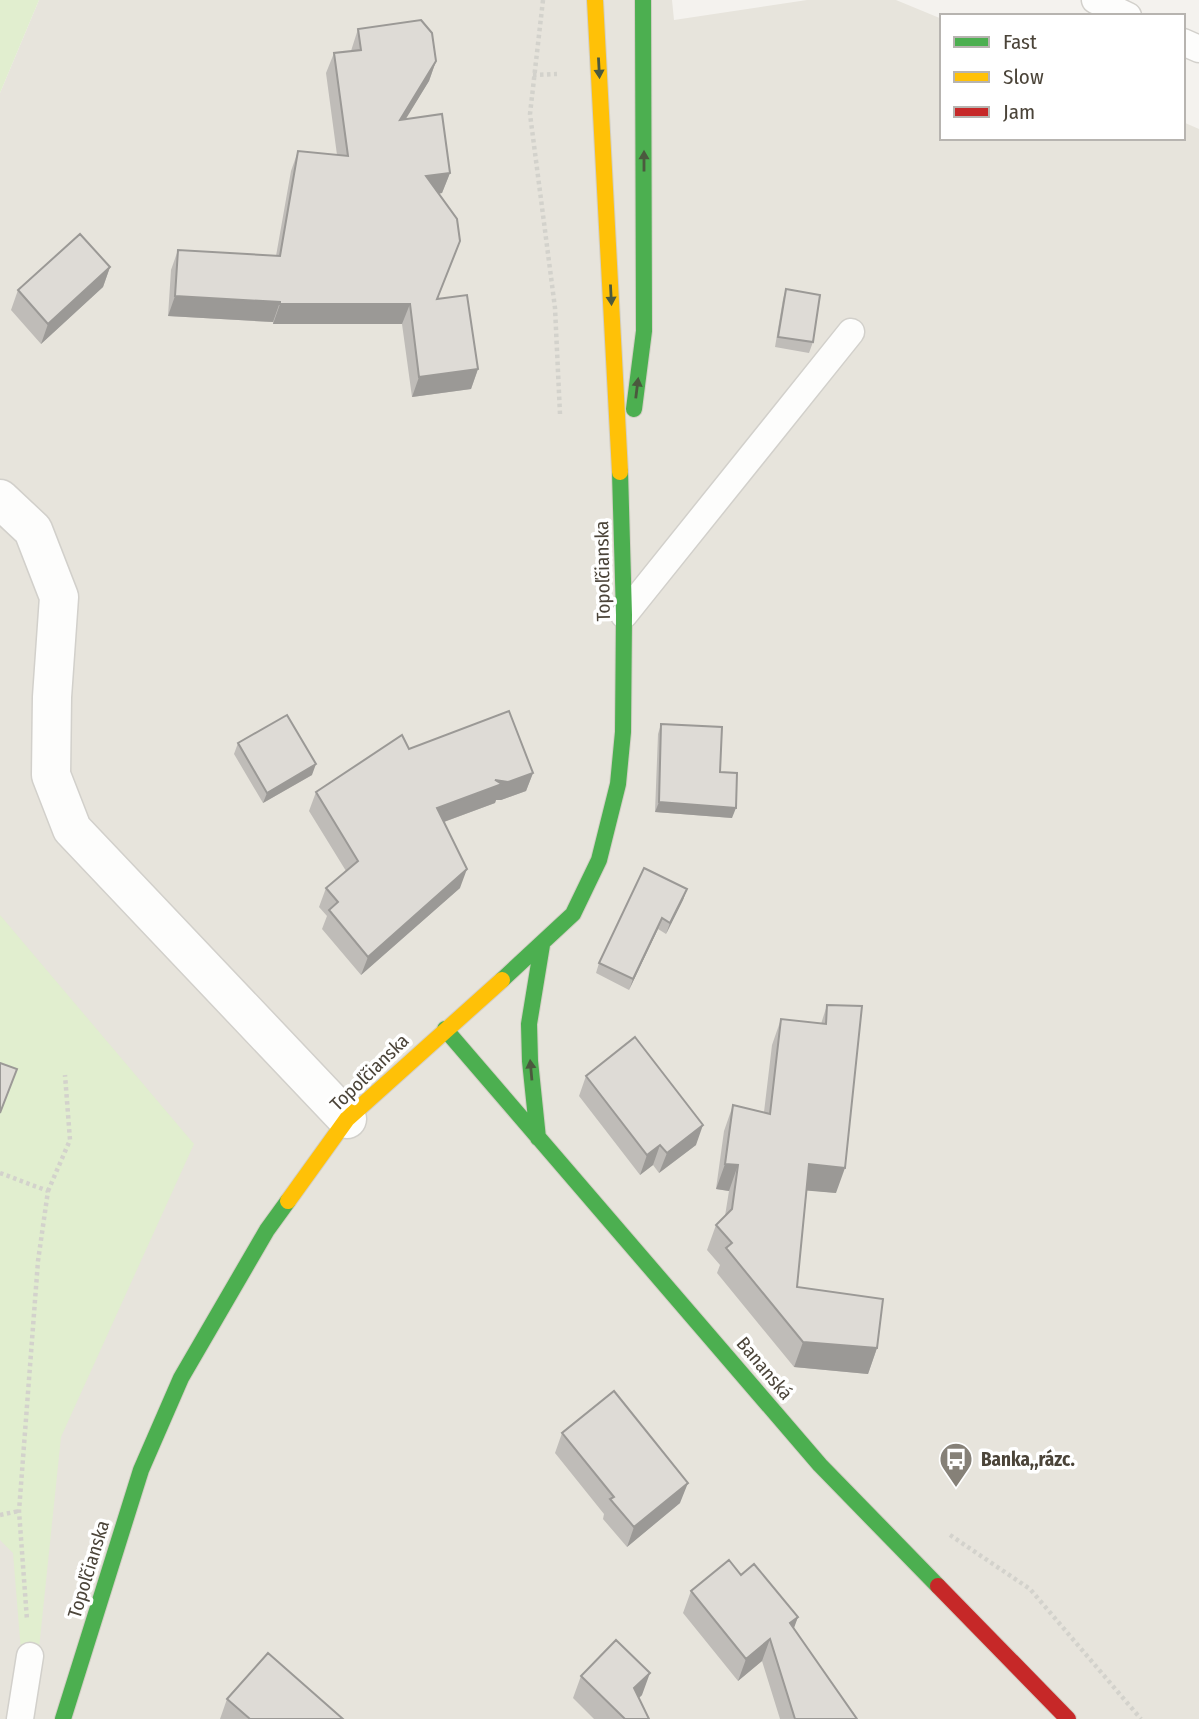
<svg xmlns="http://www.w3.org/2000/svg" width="1199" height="1719" font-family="'Fira Sans Condensed',sans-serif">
	<rect width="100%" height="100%" fill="#f4f2ee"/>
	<path fill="#e7e4dc" d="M 39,0 L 672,0 L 674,20 L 807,0 L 896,0 L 942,19 L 942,138 L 1183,138 L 1183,122 L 1199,129 L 1199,1719 L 0,1719 L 0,93 Z"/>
	<path fill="#e1eecf" d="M 0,0 L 39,0 L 0,93 Z
		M 0,915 L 194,1144 L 61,1437 L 38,1658 L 21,1651 L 13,1553 L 0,1540 Z"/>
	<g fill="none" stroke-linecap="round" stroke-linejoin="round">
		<defs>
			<path id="lane" d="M 1095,0 L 1128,16
				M 1183,42 L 1199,49
				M 624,615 L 851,332
				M 20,1719 L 30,1656"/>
			<path id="street" d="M 0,499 L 33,530 L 59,597 L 52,697 L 51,775 L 72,829 L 347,1119"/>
			<path id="fast" d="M 634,409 L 644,331 L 643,0
				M 502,980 L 573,914 L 599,860 L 618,784 L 623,732 L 624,615 L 620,472
				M 445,1029 L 820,1465 L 938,1586
				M 538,1138 L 530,1061 L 529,1024 L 542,945
				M 63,1719 L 141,1470 L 181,1378 L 267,1230 L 288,1201"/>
			<path id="slow" d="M 595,0 L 620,472
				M 288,1201 L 347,1119 L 502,980"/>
			<path id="jam" d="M 938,1586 L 1068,1719"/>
		</defs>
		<use href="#lane" stroke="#d2d0cb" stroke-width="29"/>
		<use href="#street" stroke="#d2d0cb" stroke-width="41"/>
		<use href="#fast" stroke="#d3cfc5" stroke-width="18"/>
		<use href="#slow" stroke="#d3cfc5" stroke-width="18"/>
		<use href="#jam" stroke="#d3cfc5" stroke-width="18"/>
		<path stroke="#d3d2cc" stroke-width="4.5" stroke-dasharray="3.5 3.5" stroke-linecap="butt" d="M 543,0 L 530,114 L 555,308 L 560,414
			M 533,75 L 557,74
			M 0,1173 L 48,1191 L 38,1261 L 19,1511 L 27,1620
			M 48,1191 L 70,1140 L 65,1075
			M 0,1515 L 19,1511
			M 950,1535 L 1030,1589 L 1141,1719"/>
		<use href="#lane" stroke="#fdfdfc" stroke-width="26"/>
		<use href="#street" stroke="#fdfdfc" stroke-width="38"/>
		<use href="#fast" stroke="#4caf50" stroke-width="16"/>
		<use href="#slow" stroke="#ffc107" stroke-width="16"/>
		<use href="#jam" stroke="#c62828" stroke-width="16"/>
	</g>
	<path fill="#bfbcb8" d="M 358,29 L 436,61 L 429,81 L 405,119 L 450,173 L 442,193 L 439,194 L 438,299 L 478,369 L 471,389 L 412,397 L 402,324 L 273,324 L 273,322 L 168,316 L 171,270 L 178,250 L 276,256 L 291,171 L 298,151 L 337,155 L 326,73 L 334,53 L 351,51 Z
		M 110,267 L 103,287 L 41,344 L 11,310 L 18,290 Z
		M 786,289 L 813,342 L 809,353 L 775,347 L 783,299 Z
		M 661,724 L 720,772 L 732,818 L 655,812 L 658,734 Z
		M 238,743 L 312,775 L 263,803 L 234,754 Z
		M 533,773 L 526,791 L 501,800 L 496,800 L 495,803 L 444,822 L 460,888 L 361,975 L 322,929 L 327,916 L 319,907 L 326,888 L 346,871 L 309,811 L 316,792 Z
		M 687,889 L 683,900 L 666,934 L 658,929 L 629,990 L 596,973 L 599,963 Z
		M 827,1005 L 836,1193 L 807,1190 L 797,1287 L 877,1348 L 868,1374 L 794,1367 L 717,1273 L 720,1265 L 707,1250 L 716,1225 L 725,1216 L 729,1191 L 716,1189 L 724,1131 L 733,1105 L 764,1112 L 772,1045 L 781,1019 L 821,1024 Z
		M 586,1076 L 696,1145 L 659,1173 L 653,1165 L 640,1175 L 579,1096 Z
		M 562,1433 L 680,1503 L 627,1547 L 603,1519 L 604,1514 L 555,1453 Z
		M 741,1575 L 798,1617 L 793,1628 L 857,1719 L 780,1719 L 762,1661 L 738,1681 L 683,1613 L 691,1591 Z
		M 581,1676 L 642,1695 L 639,1698 L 649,1719 L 594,1719 L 573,1698 Z
		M 227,1699 L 343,1719 L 220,1719 Z"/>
	<path fill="#9b9996" d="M 436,61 L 429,81 L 393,140 L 400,120 Z
		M 450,173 L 442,193 L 419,196 L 426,176 Z
		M 110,267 L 103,287 L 41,344 L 48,324 Z
		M 175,296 L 280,302 L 273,322 L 168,316 Z
		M 280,304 L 410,304 L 402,324 L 273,324 Z
		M 478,369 L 471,389 L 412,397 L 419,377 Z
		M 316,764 L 312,775 L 263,803 L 267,793 Z
		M 533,773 L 526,791 L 501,800 L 496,800 L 495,803 L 430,827 L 437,808 L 495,780 Z
		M 659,802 L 736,808 L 732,818 L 655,812 Z
		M 467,869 L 460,888 L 361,975 L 368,957 Z
		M 687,889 L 683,900 L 666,934 L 670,923 Z
		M 662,918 L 658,929 L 629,990 L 633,979 Z
		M 703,1125 L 696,1145 L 659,1173 L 667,1153 Z
		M 660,1145 L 653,1165 L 640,1175 L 647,1155 Z
		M 725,1164 L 738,1165 L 729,1191 L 716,1189 Z
		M 809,1164 L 845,1168 L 836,1193 L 800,1190 Z
		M 803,1342 L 877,1348 L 868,1374 L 794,1367 Z
		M 688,1483 L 680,1503 L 627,1547 L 634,1527 Z
		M 798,1617 L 790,1639 L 790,1623 Z
		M 770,1639 L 762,1661 L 738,1681 L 746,1659 Z
		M 650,1673 L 642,1695 L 626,1710 L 634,1688 Z"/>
	<path fill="#dedbd6" stroke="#9b9996" stroke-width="2" d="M 421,20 L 432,33 L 436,61 L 400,120 L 442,114 L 450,173 L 426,176 L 457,219 L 460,241 L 437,299 L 467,295 L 478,369 L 419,377 L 410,304 L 280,304 L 280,302 L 175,296 L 178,250 L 280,256 L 298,151 L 348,156 L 334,53 L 361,50 L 358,29 Z
		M 80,234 L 110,267 L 48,324 L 18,290 Z
		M 786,289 L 820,295 L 813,342 L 778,337 Z
		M 509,711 L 533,773 L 508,782 L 495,780 L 502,784 L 437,808 L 467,869 L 368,957 L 329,910 L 338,902 L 326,888 L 358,861 L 316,792 L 402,735 L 409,749 Z
		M 287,715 L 316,764 L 267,793 L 238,743 Z
		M 661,724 L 722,727 L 720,772 L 737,773 L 736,808 L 659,802 Z
		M 644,868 L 687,889 L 670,923 L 662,918 L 633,979 L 599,963 Z
		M 827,1005 L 862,1006 L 845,1168 L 809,1164 L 797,1287 L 883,1299 L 877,1348 L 803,1342 L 726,1248 L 732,1243 L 716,1225 L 732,1209 L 738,1165 L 725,1164 L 733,1105 L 770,1114 L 781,1019 L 826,1024 Z
		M 635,1037 L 703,1125 L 667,1153 L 660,1145 L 647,1155 L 586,1076 Z
		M 0,1063 L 17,1069 L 0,1113 Z
		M 614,1391 L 688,1483 L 634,1527 L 610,1499 L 614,1497 L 562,1433 Z
		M 729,1560 L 741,1575 L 754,1564 L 798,1617 L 790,1623 L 857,1719 L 795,1719 L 770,1639 L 746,1659 L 691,1591 Z
		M 616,1640 L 650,1673 L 634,1688 L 649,1719 L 625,1719 L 581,1676 Z
		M 268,1653 L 343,1719 L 250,1719 L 227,1699 Z"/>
	<defs><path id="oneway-solid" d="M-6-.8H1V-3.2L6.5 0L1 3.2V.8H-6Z" transform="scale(1.75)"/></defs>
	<g fill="#4b593e">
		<use href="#oneway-solid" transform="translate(599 68) rotate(87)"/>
		<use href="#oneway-solid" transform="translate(644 161) rotate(-90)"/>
		<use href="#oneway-solid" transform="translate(611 295) rotate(87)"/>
		<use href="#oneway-solid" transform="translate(637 388) rotate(-83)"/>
		<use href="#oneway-solid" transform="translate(531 1070) rotate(-95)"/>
	</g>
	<defs>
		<symbol id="bus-pin" viewBox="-11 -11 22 30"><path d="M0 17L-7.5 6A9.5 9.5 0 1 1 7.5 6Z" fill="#868178" stroke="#fff"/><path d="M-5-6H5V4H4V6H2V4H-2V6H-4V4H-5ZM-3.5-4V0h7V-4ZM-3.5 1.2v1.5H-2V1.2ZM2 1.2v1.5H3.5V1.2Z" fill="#fff"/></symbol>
	</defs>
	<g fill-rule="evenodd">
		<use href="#bus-pin" x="937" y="1440" width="38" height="52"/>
	</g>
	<g text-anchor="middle" stroke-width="7" stroke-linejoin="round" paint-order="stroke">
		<g font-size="19" fill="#4b4439" stroke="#fff">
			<text transform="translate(602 571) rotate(-91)" y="7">Topoľčianska</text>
			<text transform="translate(369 1072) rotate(-44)" y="7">Topoľčianska</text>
			<text transform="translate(765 1368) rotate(50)" y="7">Bananská</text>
			<text transform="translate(88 1569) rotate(-73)" y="7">Topoľčianska</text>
		</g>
		<g font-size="19" font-weight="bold" fill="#4b4439" stroke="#fff" text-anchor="start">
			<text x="981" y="1466">Banka,,rázc.</text>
		</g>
	</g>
	<rect x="940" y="14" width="245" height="126" fill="#ffffff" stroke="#b7b4b0" stroke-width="2"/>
	<rect x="954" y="37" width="35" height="10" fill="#4caf50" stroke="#b7b4b0" stroke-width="2"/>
	<text x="1003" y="49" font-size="21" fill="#4b4439">Fast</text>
	<rect x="954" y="72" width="35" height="10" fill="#ffc107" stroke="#b7b4b0" stroke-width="2"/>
	<text x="1003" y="84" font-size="21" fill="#4b4439">Slow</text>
	<rect x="954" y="107" width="35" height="10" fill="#c62828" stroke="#b7b4b0" stroke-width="2"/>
	<text x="1003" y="119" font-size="21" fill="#4b4439">Jam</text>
</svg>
